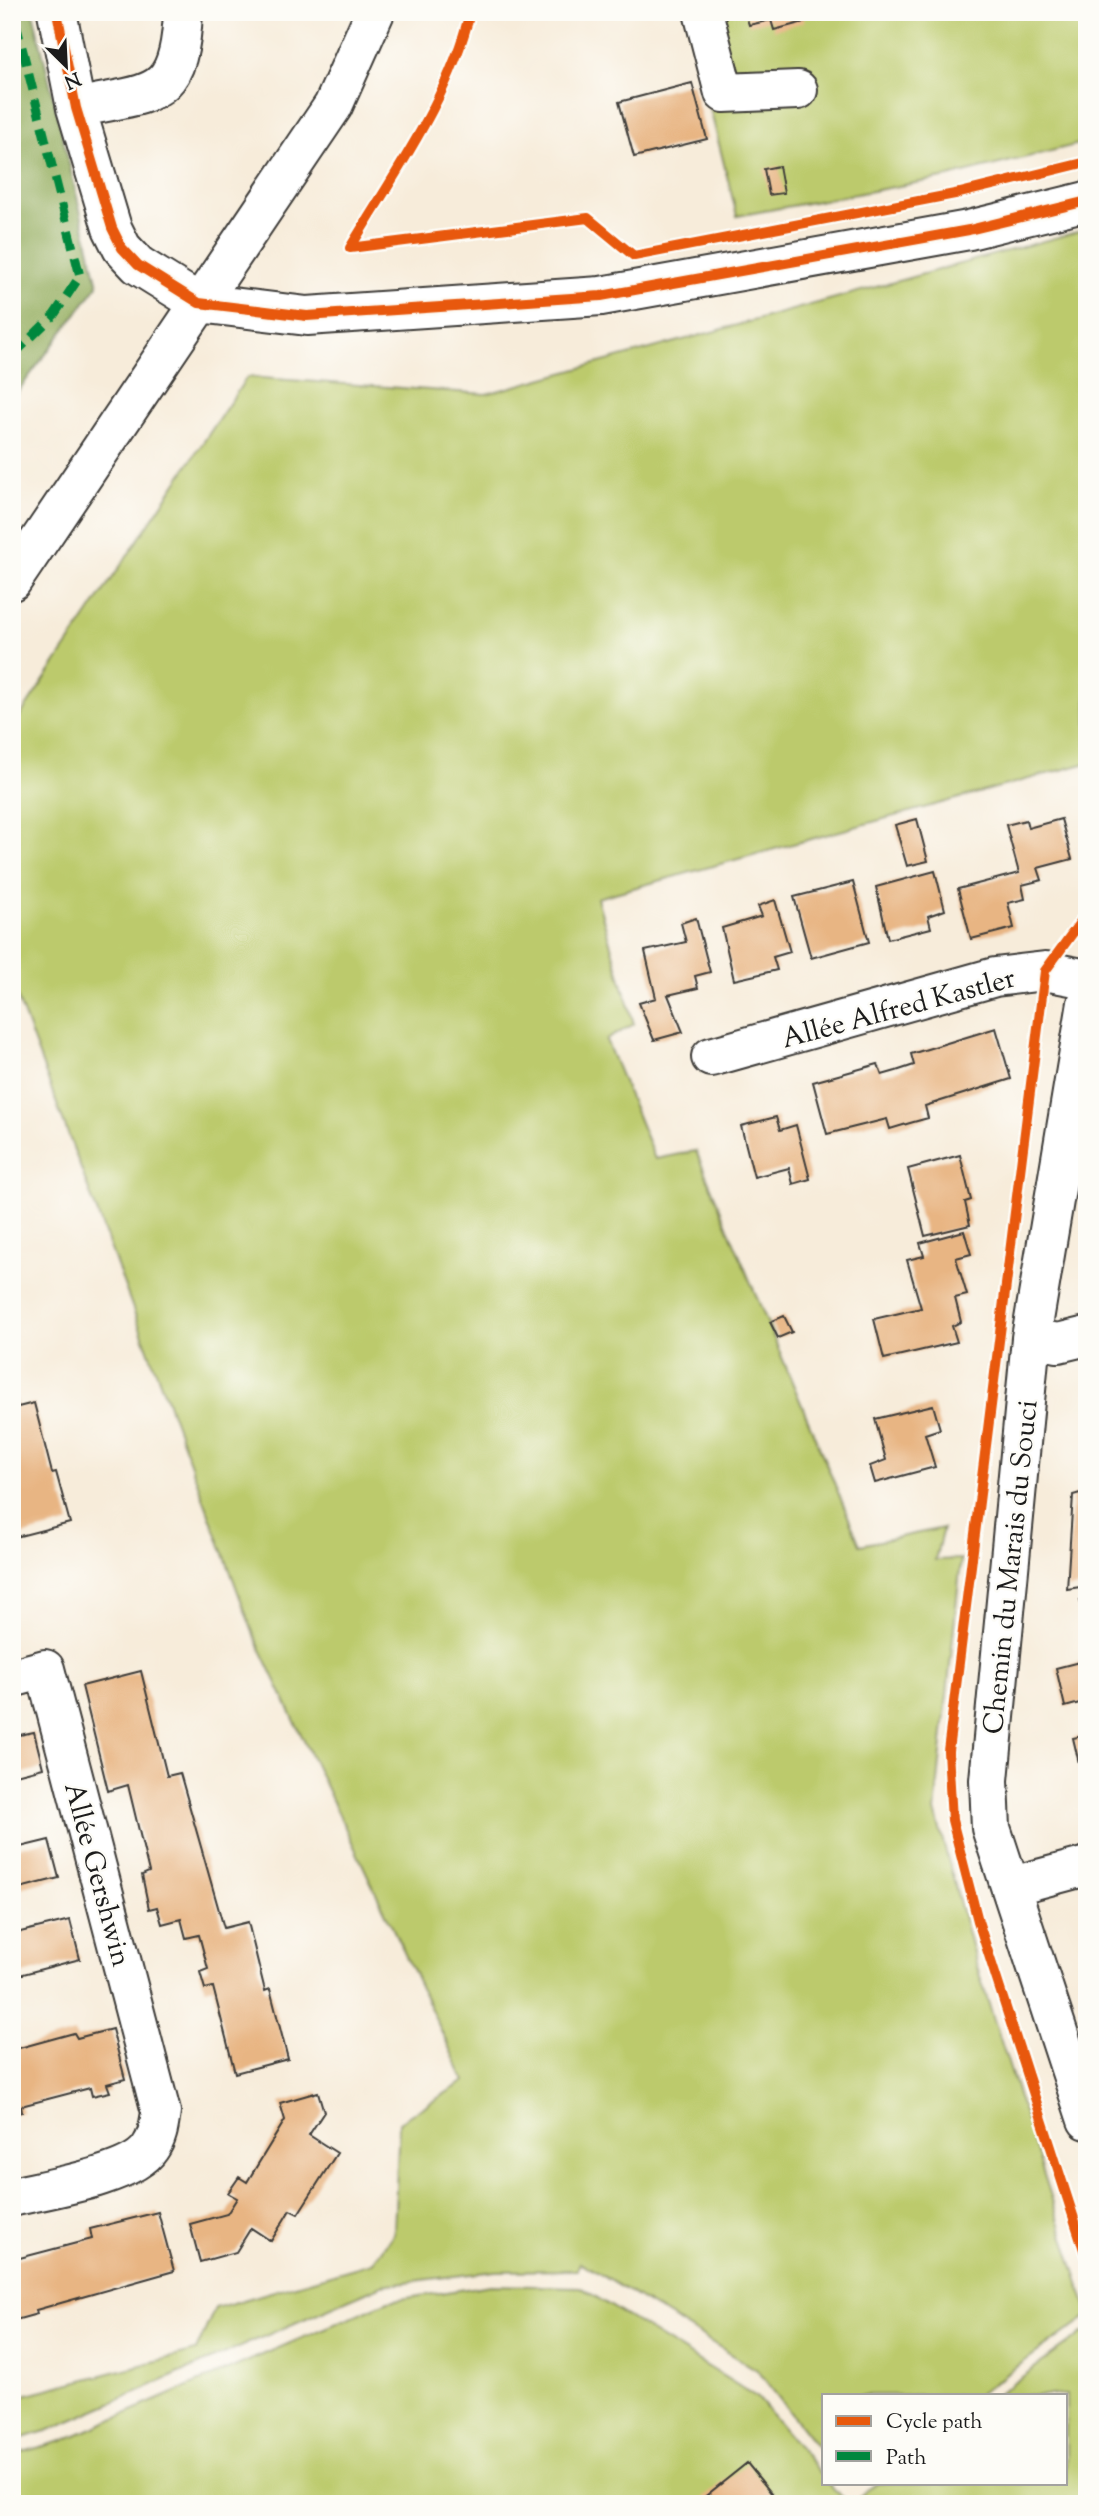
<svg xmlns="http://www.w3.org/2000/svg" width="1099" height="2516" font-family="'Sorts Mill Goudy',serif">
	<rect width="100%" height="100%" fill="#fdfcf7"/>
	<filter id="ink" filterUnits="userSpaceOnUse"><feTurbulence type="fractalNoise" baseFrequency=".0143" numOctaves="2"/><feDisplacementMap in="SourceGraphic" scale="14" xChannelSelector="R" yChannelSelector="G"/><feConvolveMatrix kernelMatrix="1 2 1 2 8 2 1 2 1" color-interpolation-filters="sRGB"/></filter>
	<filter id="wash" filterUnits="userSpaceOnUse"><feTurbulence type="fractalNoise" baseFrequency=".00686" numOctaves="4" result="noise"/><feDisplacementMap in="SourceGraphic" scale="28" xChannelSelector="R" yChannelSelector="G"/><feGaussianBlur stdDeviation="1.57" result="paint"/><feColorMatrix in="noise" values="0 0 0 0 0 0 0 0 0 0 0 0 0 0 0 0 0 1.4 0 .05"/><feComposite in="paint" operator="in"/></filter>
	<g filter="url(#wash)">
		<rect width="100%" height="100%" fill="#f7ecda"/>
		<path fill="#bcca6c" stroke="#6c7344" stroke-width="2" d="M 686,12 L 1087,12 L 1087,142 L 948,177 L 737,216 Z
			M 1087,229 L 1087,763 L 597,898 L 634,1024 L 606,1040 L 655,1159 L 696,1151 L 860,1545 L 943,1528 L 935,1560 L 961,1559 L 935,1811 L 976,1964 L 1087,2308 L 1087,2317 L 977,2395 L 824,2395 L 824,2456 L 757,2370 L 580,2262 L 577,2270 L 495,2271 L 382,2285 L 47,2431 L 12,2441 L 12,2398 L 196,2351 L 215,2308 L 372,2263 L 394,2233 L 399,2122 L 465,2081 L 254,1635 L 12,983 L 12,728 L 247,377 L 486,394 Z
			M 491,2285 L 580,2287 L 758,2398 L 824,2477 L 824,2483 L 829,2483 L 847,2504 L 12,2504 L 12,2455 L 62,2441 L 388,2301 Z
			M 1084,2332 L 1087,2340 L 1087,2504 L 849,2504 L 877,2483 L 1066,2483 L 1066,2395 L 997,2395 Z"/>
		<path fill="#95ae60" stroke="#58653e" stroke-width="2" d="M 12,12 L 33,12 L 98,285 L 12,399 Z"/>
		<g id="blocks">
			<path fill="#e8b583" d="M 745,12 L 802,12 L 804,22 L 774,30 L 771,20 L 749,25 Z
				M 692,83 L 707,139 L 634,157 L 619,102 Z
				M 779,166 L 784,193 L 769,195 L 764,169 Z
				M 917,819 L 928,861 L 907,866 L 895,825 Z
				M 1061,819 L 1072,859 L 1038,868 L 1042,880 L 1022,885 L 1025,899 L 1008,903 L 1014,928 L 971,939 L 958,889 L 1019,873 L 1006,825 L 1026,820 L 1028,828 Z
				M 935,871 L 945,910 L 928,916 L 931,928 L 888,939 L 876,887 Z
				M 853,882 L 869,942 L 811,958 L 794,897 Z
				M 775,900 L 790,952 L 773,957 L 777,970 L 734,980 L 722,928 L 762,916 L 758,906 Z
				M 696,918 L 710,972 L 695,976 L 698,988 L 668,995 L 683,1032 L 654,1040 L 639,1003 L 656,998 L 645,951 L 686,942 L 681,923 Z
				M 996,1028 L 1011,1079 L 925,1106 L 928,1118 L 910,1123 L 890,1129 L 887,1119 L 827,1134 L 813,1082 L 878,1064 L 882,1075 L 896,1071 L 914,1065 L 911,1054 Z
				M 776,1117 L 780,1130 L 796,1125 L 810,1179 L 793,1184 L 789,1168 L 754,1177 L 741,1126 Z
				M 960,1155 L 971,1200 L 965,1202 L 970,1225 L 925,1236 L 908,1169 Z
				M 964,1231 L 971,1254 L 956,1258 L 967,1295 L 955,1298 L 961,1322 L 952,1326 L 957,1342 L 884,1359 L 874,1319 L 921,1308 L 907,1260 L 924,1256 L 920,1243 Z
				M 784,1316 L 792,1332 L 778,1338 L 770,1322 Z
				M 12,1389 L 18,1407 L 34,1403 L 52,1473 L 56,1472 L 70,1523 L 12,1538 Z
				M 933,1405 L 940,1429 L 925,1434 L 935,1467 L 875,1483 L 870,1466 L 886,1460 L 875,1419 Z
				M 1087,1491 L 1087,1586 L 1067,1589 L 1073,1495 Z
				M 1087,1598 L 1087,1626 L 1086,1626 L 1080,1600 Z
				M 1087,1660 L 1087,1701 L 1065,1707 L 1056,1668 Z
				M 141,1671 L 167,1776 L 180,1773 L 224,1928 L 248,1922 L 265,1991 L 270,1989 L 288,2059 L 235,2073 L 213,1987 L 205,1989 L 200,1972 L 208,1969 L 199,1935 L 186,1938 L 181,1919 L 162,1924 L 157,1907 L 149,1909 L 142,1875 L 149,1872 L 128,1785 L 108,1791 L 82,1686 Z
				M 13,1730 L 15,1736 L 34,1732 L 43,1768 L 12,1776 Z
				M 1087,1735 L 1087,1793 L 1086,1793 L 1073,1738 Z
				M 49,1840 L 59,1878 L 12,1890 L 12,1849 Z
				M 70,1920 L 80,1959 L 12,1977 L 12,1934 Z
				M 112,2029 L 125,2079 L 107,2084 L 110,2092 L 92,2096 L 90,2088 L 21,2106 L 22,2112 L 12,2114 L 12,2050 L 74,2033 L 77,2038 Z
				M 318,2092 L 324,2112 L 309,2135 L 337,2153 L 298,2214 L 290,2210 L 271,2241 L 251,2228 L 236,2252 L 200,2262 L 190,2224 L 227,2214 L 237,2198 L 228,2193 L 239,2177 L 247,2182 L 285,2120 L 280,2103 Z
				M 158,2212 L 174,2271 L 36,2310 L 37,2314 L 12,2321 L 12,2260 L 92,2239 L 90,2229 Z
				M 747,2463 L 780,2504 L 706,2504 L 702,2499 Z"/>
		</g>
	</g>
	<g filter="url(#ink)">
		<use href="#blocks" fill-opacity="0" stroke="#3d3b38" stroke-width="2"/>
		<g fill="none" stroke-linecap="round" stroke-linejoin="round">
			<defs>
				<path id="minor" d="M 57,12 L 76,108 L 112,228 L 122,248 L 138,265 L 199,303 L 307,316 L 601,296 L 969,230 L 1087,201
					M 703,12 L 724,93 L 798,90
					M 76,108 C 152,91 179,102 183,12
					M 12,581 L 333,106 L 375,12
					M 1087,1003 L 1031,1338 L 989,1780 L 991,1828 L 1087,2120
					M 711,1057 L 995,977 L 1045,971 L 1087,979
					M 1031,1338 L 1058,1343 L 1087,1336
					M 12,1678 L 45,1669 L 161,2112 C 159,2125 158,2137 150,2148 C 132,2176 45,2189 12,2197
					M 1012,1886 L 1087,1866"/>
			</defs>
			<use href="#minor" stroke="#3d3b38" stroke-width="42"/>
			<use href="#minor" stroke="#fff" stroke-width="38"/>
			<path stroke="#00873e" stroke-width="9" stroke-dasharray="18 9" stroke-linecap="butt" d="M 12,356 L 54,315 L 80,276 L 13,12"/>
			<defs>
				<path id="cycleway" d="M 57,12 L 76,108 L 112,228 L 122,248 L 138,265 L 199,303 L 307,316 L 601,296 L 969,230 L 1087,201
					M 470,12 C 450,97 394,174 350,248 L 588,218 L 634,256 L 960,193 L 1087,162
					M 1087,913 L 1045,971 L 948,1751 L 952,1820 L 978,1921 L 1087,2259"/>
			</defs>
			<use href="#cycleway" stroke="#fdfcf7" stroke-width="15"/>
			<use href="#cycleway" stroke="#e8590c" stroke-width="10"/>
		</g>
	</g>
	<g text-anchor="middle" stroke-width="5" stroke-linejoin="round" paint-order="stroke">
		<g font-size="28" fill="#1c1c1c" stroke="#fdfcf7">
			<text transform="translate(898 1007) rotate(-15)" y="10">Allée Alfred Kastler</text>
			<text transform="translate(1009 1567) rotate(-84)" y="10">Chemin du Marais du Souci</text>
			<text transform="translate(99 1874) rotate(75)" y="10">Allée Gershwin</text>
		</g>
	</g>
	<rect width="1099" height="2516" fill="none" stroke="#fdfcf7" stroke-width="42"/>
	<rect x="822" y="2394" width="245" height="91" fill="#fdfcf7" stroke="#a3a29f" stroke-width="2"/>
	<rect x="836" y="2416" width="35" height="10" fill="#e8590c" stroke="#a3a29f" stroke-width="2"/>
	<text x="886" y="2428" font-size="21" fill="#1c1c1c">Cycle path</text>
	<rect x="836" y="2451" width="35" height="10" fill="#00873e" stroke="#a3a29f" stroke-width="2"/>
	<text x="886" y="2464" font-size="21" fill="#1c1c1c">Path</text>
	<g transform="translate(66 66) rotate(156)" stroke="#fdfcf7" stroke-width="5" paint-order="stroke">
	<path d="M0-5L12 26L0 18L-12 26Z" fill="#1c1c1c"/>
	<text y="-10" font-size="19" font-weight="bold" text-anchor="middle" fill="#1c1c1c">N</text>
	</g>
</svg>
